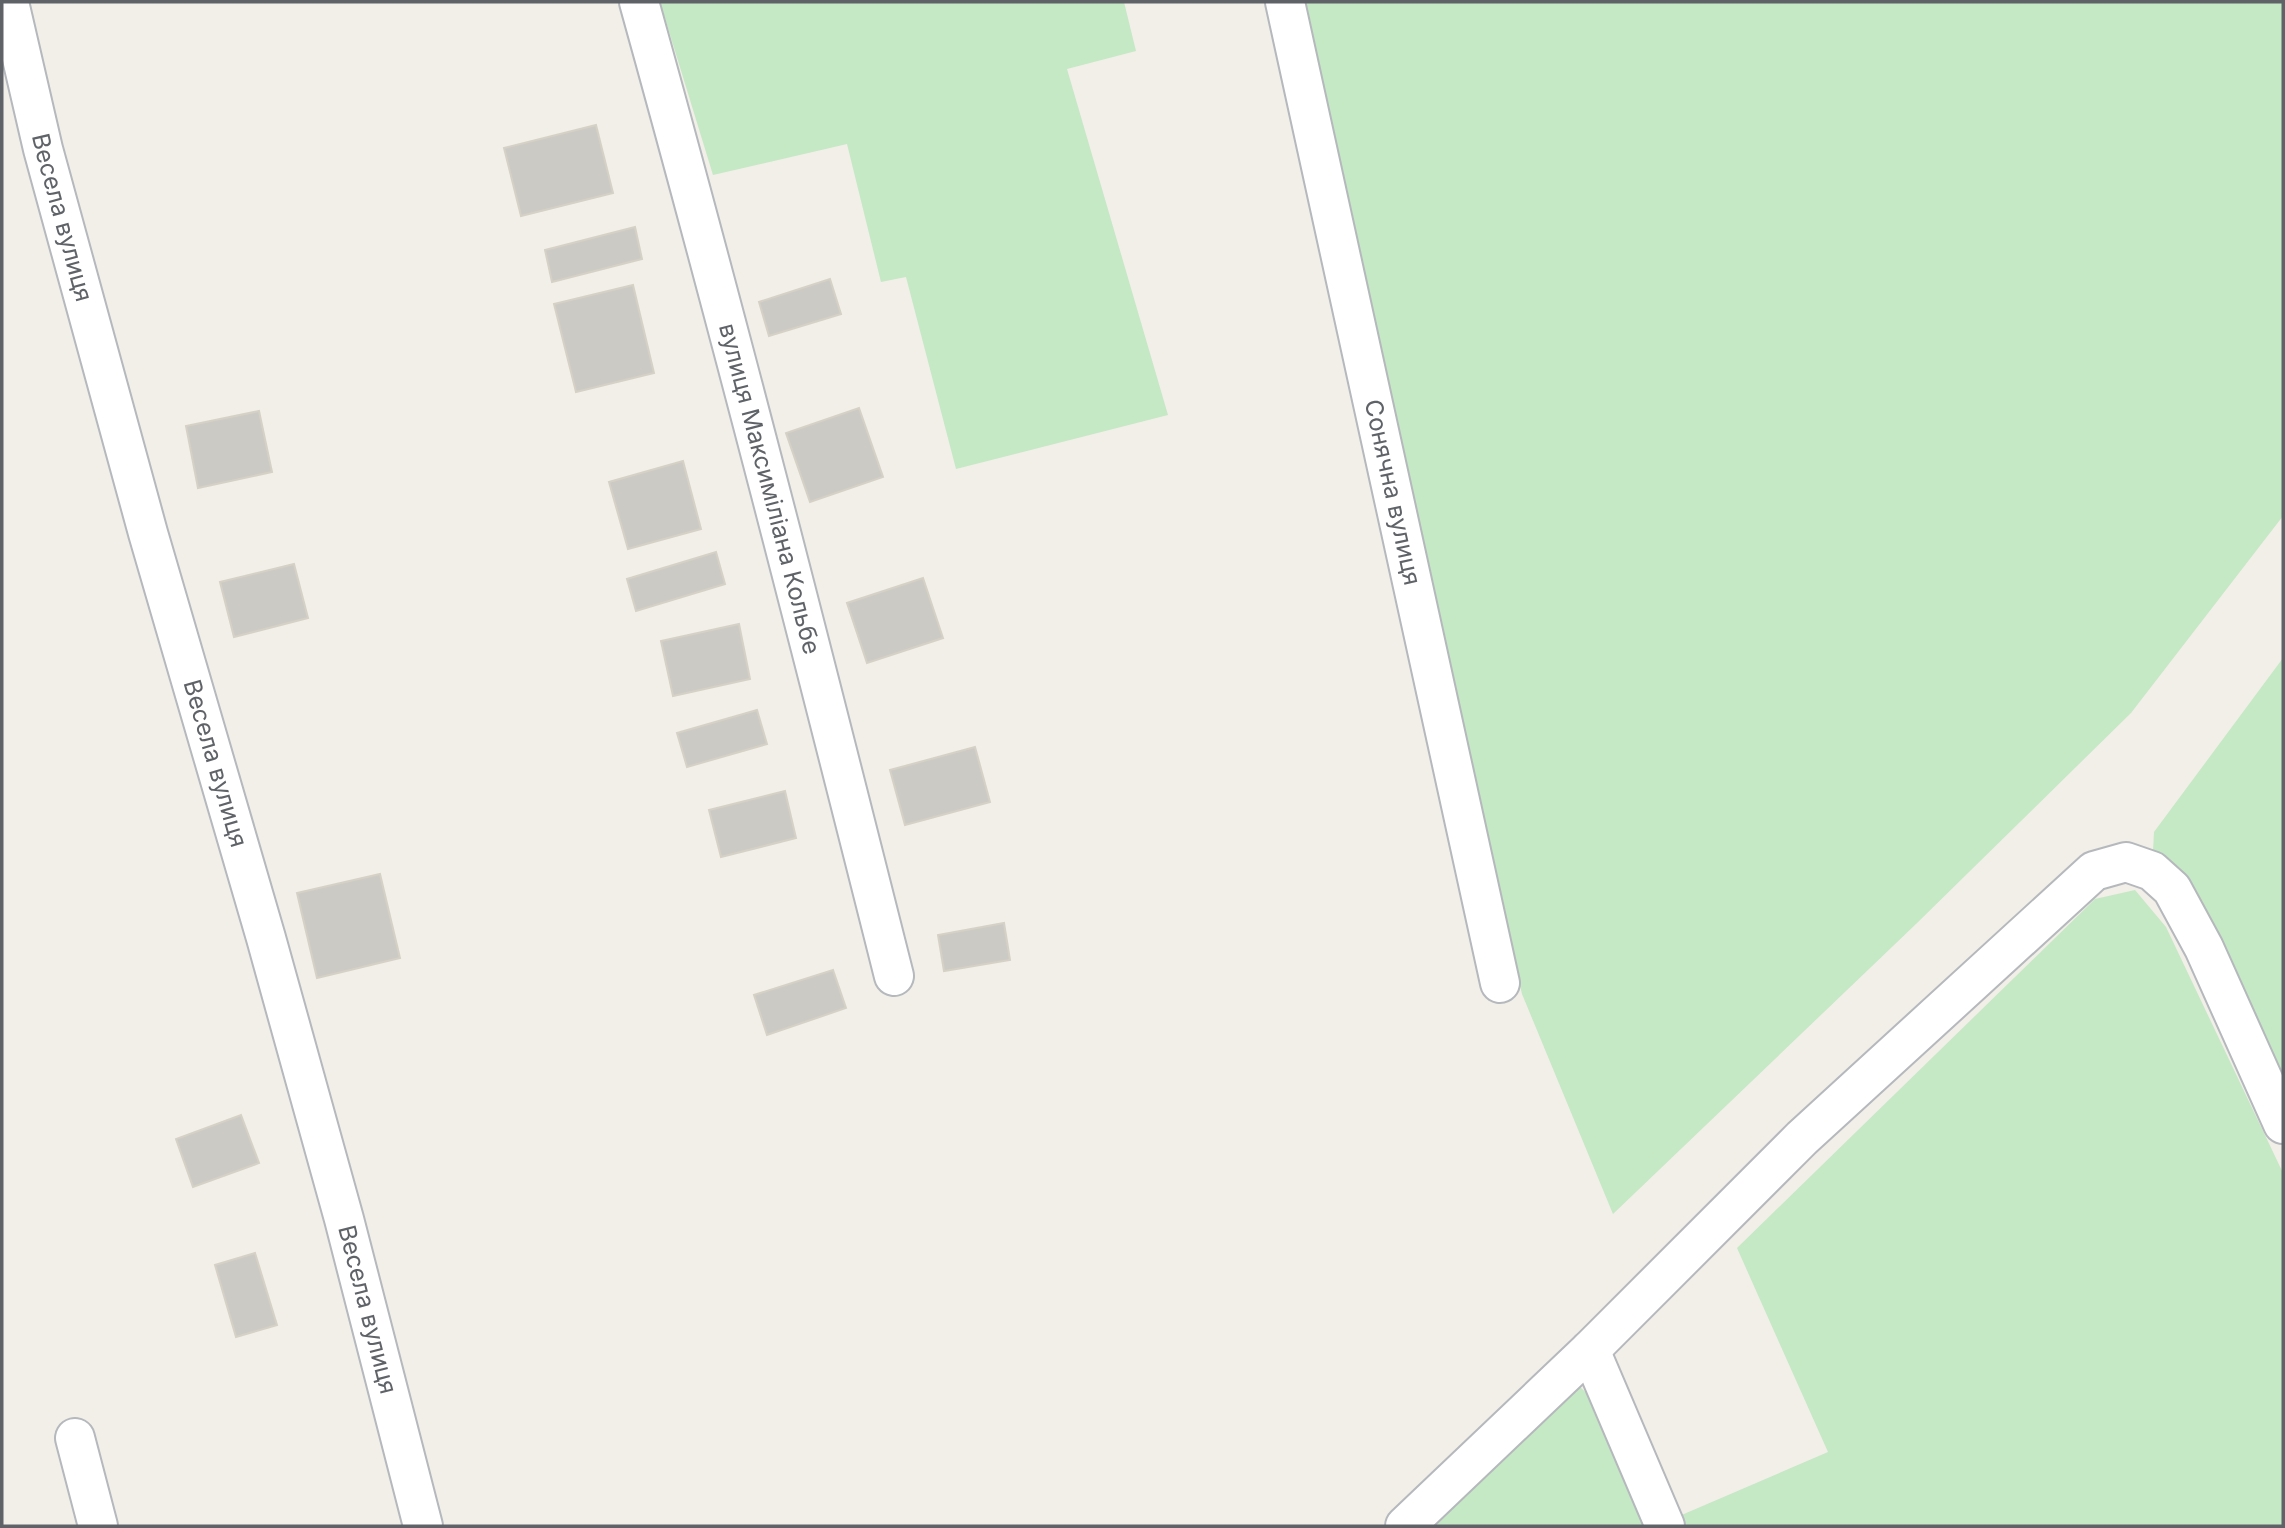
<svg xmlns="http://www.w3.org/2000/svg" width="2285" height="1528" font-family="Inter,sans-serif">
	<rect width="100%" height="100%" fill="#f1efe8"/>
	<path fill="#c5e8c5" d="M 660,2 L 1124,2 L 1136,51 L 1067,69 L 1168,415 L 956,469 L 906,277 L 881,282 L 847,144 L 713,175 Z
		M 1279,2 L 2283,2 L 2283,516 L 2131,713 L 1916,924 L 1613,1214 L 1522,994 Z
		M 2283,658 L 2283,1124 L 2152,871 L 2154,832 Z
		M 2135,890 L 2166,927 L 2283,1173 L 2283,1526 L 1428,1526 L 1578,1385 L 1619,1424 L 1656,1526 L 1828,1452 L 1737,1248 L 2095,899 Z"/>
	<path fill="#cccac5" stroke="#d6d1c6" stroke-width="2" d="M 596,125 L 613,193 L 521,216 L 504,148 Z
		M 635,227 L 642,259 L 552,282 L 545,250 Z
		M 830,279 L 841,314 L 769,336 L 759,302 Z
		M 633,285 L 654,373 L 576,392 L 554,304 Z
		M 859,408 L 883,477 L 810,502 L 786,433 Z
		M 259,411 L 272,472 L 198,488 L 186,426 Z
		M 683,461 L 701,529 L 628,549 L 609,482 Z
		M 716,552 L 725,584 L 636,611 L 627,579 Z
		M 294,564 L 308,618 L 234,637 L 220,582 Z
		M 923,578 L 943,638 L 867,663 L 847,603 Z
		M 739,624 L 750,679 L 673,696 L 661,641 Z
		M 757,710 L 767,744 L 687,767 L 677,733 Z
		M 975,747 L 990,802 L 905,825 L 890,770 Z
		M 785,791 L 796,838 L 721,857 L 709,810 Z
		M 380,874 L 400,958 L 317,978 L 297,893 Z
		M 1004,923 L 1010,960 L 944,971 L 938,935 Z
		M 833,970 L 846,1008 L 767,1035 L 754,995 Z
		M 241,1115 L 259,1163 L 193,1187 L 176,1139 Z
		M 255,1253 L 277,1325 L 236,1337 L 215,1265 Z"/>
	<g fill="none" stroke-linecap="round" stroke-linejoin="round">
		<defs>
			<g id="minor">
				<path id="s1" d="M 9,2 L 43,149 L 148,533 L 266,938 L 344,1219 L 423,1526"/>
				<path id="s2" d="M 639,2 C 729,325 812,651 894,976"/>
				<path id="s3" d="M 1285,2 L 1500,983"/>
				<path d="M 1590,1350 L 1665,1526"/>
				<path d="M 75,1438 L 98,1526"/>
				<path d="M 1405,1526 L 1590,1350 L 1802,1138 L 2094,871 L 2126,862 L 2152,871 L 2172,889 L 2204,948 L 2283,1124"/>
			</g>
		</defs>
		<use href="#minor" stroke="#b5b8bc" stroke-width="42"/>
		<use href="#minor" stroke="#fff" stroke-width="38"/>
	</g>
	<g text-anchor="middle" stroke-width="6" stroke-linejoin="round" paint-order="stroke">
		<g font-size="24" fill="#5f6368" stroke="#fff">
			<text dy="8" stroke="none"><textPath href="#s1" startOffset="222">Весела вулиця</textPath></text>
			<text dy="8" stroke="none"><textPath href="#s2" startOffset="504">вулиця Максиміліана Кольбе</textPath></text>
			<text dy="8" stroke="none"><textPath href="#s3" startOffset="502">Сонячна вулиця</textPath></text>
			<text dy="8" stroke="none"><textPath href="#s1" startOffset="789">Весела вулиця</textPath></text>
			<text dy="8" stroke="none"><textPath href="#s1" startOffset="1356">Весела вулиця</textPath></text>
		</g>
	</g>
	<rect width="2285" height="1528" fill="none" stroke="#5f6368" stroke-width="7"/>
</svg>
